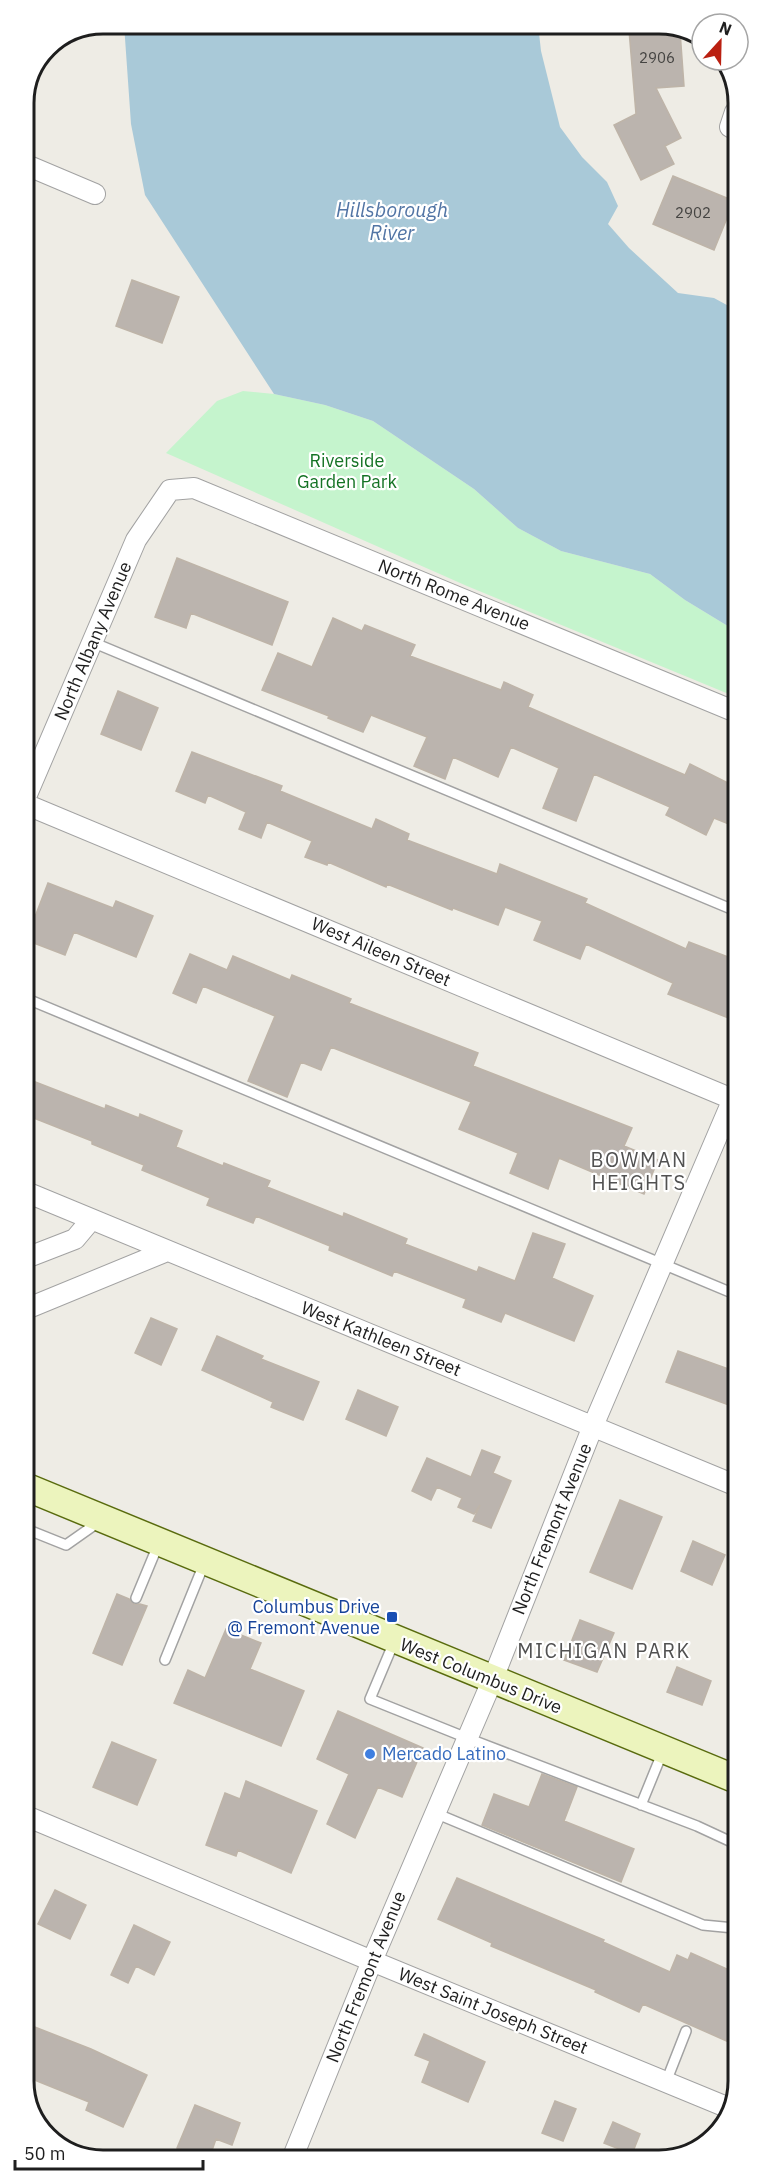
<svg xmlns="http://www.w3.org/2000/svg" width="762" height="2184" font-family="'IBM Plex Sans',sans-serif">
	<rect width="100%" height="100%" fill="#eeece5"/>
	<path fill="#c5f4cd" d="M 243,391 L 274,394 L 325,405 L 373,421 L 474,489 L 518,528 L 561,551 L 650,574 L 685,600 L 736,631 L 736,697 L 467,586 L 166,453 L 217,401 Z"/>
	<path fill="#a9c9d8" d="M 124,24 L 538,24 L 541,51 L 560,127 L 582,157 L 607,182 L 618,206 L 608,224 L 629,248 L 678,293 L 714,298 L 736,310 L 736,631 L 685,600 L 650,574 L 561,551 L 518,528 L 474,489 L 373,421 L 325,405 L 274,394 L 145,195 L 131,124 Z"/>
	<path fill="#bbb4ae" stroke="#beb4a8" stroke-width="1.5" d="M 670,27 L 680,31 L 684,86 L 656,88 L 681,138 L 665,146 L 674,164 L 641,180 L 614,125 L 636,114 L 629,30 Z
		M 673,176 L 734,201 L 714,250 L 653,224 Z
		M 132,280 L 179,297 L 162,343 L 116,326 Z
		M 177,558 L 288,602 L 272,645 L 191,613 L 186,628 L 155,617 Z
		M 333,618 L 362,631 L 365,625 L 415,645 L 410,656 L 501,690 L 504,682 L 533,695 L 528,707 L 685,775 L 690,764 L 736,787 L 736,827 L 714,818 L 706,835 L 666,815 L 670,807 L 594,774 L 576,821 L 543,808 L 559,768 L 511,747 L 498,777 L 453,757 L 445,779 L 414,766 L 427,737 L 371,715 L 363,732 L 328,718 L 329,716 L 262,690 L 278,653 L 312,667 Z
		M 118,691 L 158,708 L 141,750 L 101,734 Z
		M 192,752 L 282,786 L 280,791 L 372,829 L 376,819 L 409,834 L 407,840 L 497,874 L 500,864 L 587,899 L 585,903 L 686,949 L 689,942 L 736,960 L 736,1021 L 668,994 L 673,983 L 586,944 L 580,959 L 534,940 L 542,921 L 505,907 L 498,925 L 453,908 L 452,910 L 387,884 L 386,887 L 328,862 L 327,865 L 305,857 L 312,841 L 267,822 L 261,838 L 239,829 L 246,812 L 208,795 L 205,803 L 176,791 Z
		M 48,883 L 113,908 L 116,901 L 153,916 L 136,957 L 74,932 L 65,955 L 26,940 Z
		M 190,954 L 227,970 L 233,956 L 290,980 L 292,975 L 351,999 L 349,1003 L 478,1053 L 473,1066 L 632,1128 L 624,1146 L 658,1160 L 644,1194 L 559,1158 L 548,1189 L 510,1173 L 518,1153 L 459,1129 L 471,1102 L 331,1047 L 321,1070 L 301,1062 L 287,1097 L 248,1081 L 275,1016 L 203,986 L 196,1003 L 173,993 Z
		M 25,1078 L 105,1109 L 106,1105 L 139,1118 L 140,1114 L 182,1131 L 176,1147 L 223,1166 L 224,1163 L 270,1181 L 267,1187 L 343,1217 L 344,1213 L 407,1239 L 405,1244 L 477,1272 L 479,1267 L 515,1281 L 533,1233 L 565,1244 L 552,1278 L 593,1296 L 574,1341 L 505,1313 L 501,1322 L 463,1307 L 466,1299 L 394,1271 L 392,1276 L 329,1250 L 330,1246 L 256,1216 L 253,1223 L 207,1205 L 210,1198 L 142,1170 L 144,1165 L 92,1144 L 92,1141 L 26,1115 Z
		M 151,1318 L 177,1329 L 161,1365 L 135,1353 Z
		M 217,1336 L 263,1356 L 261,1359 L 319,1382 L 303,1420 L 271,1407 L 273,1402 L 202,1370 Z
		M 678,1351 L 737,1372 L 737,1408 L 666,1382 Z
		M 358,1390 L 398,1407 L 386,1436 L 346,1419 Z
		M 482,1450 L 500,1457 L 493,1473 L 511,1481 L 491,1528 L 473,1521 L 480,1505 L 474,1514 L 458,1507 L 462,1498 L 437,1487 L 431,1500 L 412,1491 L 427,1458 L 471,1477 Z
		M 620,1500 L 662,1517 L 632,1589 L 590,1572 Z
		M 693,1541 L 725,1555 L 712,1585 L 681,1571 Z
		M 117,1594 L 129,1599 L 134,1604 L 140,1604 L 147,1606 L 122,1665 L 93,1653 Z
		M 580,1620 L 614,1633 L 597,1672 L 564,1660 Z
		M 226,1629 L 261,1643 L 250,1669 L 304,1691 L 281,1746 L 174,1703 L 188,1670 L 205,1678 Z
		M 677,1667 L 711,1681 L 702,1705 L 667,1692 Z
		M 338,1711 L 423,1748 L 402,1797 L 378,1787 L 355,1838 L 327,1824 L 349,1774 L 317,1759 Z
		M 112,1742 L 156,1760 L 137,1805 L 93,1787 Z
		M 542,1774 L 577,1787 L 564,1821 L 634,1849 L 621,1882 L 482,1825 L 494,1794 L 529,1807 Z
		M 246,1781 L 317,1811 L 291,1873 L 238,1850 L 236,1856 L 206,1845 L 225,1793 L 240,1799 Z
		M 457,1878 L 604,1940 L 603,1942 L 670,1972 L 677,1955 L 688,1960 L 691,1953 L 738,1974 L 738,2046 L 643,2004 L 639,2012 L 595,1992 L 596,1990 L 491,1946 L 492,1943 L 438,1919 Z
		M 55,1890 L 86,1905 L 70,1939 L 38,1924 Z
		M 134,1925 L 170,1942 L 154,1975 L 136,1966 L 128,1983 L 111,1975 Z
		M 27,2024 L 91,2049 L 147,2075 L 123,2127 L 86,2110 L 89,2102 L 27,2077 Z
		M 424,2034 L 485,2062 L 468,2102 L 422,2082 L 430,2061 L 415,2055 Z
		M 555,2101 L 576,2109 L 563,2141 L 542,2133 Z
		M 195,2105 L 240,2123 L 232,2145 L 216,2139 L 209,2159 L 177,2148 Z
		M 613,2122 L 640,2134 L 632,2154 L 604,2143 Z"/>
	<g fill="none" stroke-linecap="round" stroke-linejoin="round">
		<defs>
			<path id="service" d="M 92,642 L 736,911
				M 25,998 L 737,1295
				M 26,1529 L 66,1545 L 100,1521
				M 136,1598 L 158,1545
				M 394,1642 L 370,1699 L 467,1738 L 697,1826 L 738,1845
				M 165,1660 L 204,1564
				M 641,1805 L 663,1751
				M 435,1813 L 703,1925 L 734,1928 L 738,1925
				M 666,2082 L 686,2031"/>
			<path id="minor" d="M 735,112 L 730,127 L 735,129
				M 24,164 L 95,194
				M 25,799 L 136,540 L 170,490 L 194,488 L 736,712
				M 25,804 L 737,1101
				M 26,1192 L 737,1486
				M 26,1258 L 75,1239 L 91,1220
				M 26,1309 L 167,1251
				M 26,1816 L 372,1961 L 729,2108
				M 292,2159 L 372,1961 L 492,1681 L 593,1426 L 733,1099"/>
			<path id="secondary" d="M 26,1487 L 738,1780"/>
		</defs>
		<use href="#service" stroke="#a2a2a2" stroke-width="12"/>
		<use href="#minor" stroke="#a2a2a2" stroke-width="22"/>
		<use href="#secondary" stroke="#596b0e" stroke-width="30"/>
		<use href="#service" stroke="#fff" stroke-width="9"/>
		<use href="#minor" stroke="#fff" stroke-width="20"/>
		<use href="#secondary" stroke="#ecf4bd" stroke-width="27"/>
	</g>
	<rect fill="#1a4fb4" stroke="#fff" stroke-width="2" x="386" y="1611" width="12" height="12" rx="3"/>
	<circle fill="#3f7fe0" stroke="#fff" stroke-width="2" cx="370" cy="1754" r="6"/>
	<g text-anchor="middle" stroke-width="4.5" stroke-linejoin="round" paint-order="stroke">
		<g font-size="15" fill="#454442">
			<text x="657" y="63">2906</text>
			<text x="693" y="218">2902</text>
		</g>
		<g font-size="18" fill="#157325" stroke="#fff">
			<text x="347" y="467">Riverside<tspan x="347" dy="21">Garden Park</tspan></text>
		</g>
		<g font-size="18" fill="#1e1e1e" stroke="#fff">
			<text transform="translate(454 595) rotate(22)" y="6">North Rome Avenue</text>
			<text transform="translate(93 641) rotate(-67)" y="6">North Albany Avenue</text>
			<text transform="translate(381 952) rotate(23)" y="6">West Aileen Street</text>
			<text transform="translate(381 1339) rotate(22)" y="6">West Kathleen Street</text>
			<text transform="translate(552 1529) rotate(-68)" y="6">North Fremont Avenue</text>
			<text transform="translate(481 1676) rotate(22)" y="6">West Columbus Drive</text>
			<text transform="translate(366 1977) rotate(-68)" y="6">North Fremont Avenue</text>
			<text transform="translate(493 2011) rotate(22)" y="6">West Saint Joseph Street</text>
		</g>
		<g font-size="18" fill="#164399" stroke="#fff" text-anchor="end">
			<text x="380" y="1613">Columbus Drive<tspan x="380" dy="21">@ Fremont Avenue</tspan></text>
		</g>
		<g font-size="18" fill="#366cbe" stroke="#fff" text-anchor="start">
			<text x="382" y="1760">Mercado Latino</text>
		</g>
		<g font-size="20" font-style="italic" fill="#5275a5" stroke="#fff">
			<text x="392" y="217">Hillsborough<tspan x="392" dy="23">River</tspan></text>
		</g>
		<g font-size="20" letter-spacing="1.5" fill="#515151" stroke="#fff">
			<text x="639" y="1167">BOWMAN<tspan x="639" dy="23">HEIGHTS</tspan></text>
			<text x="604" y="1658">MICHIGAN PARK</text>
		</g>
	</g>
	<path d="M0 0H762V2184H0ZM103 34H659A69 69 0 0 1 728 103V2081A69 69 0 0 1 659 2150H103A69 69 0 0 1 34 2081V103A69 69 0 0 1 103 34Z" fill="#fff" fill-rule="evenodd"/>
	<path fill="none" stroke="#1e1e1e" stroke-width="3" d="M103 34H659A69 69 0 0 1 728 103V2081A69 69 0 0 1 659 2150H103A69 69 0 0 1 34 2081V103A69 69 0 0 1 103 34Z"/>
	<g transform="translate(720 42) rotate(22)"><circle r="28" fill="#ffffff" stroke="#a5a5a5" stroke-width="1.5"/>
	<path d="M0-4.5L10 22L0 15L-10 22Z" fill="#ba2011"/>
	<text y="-9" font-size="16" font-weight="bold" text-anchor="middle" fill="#1e1e1e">N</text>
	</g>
	<path d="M15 2160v9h188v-9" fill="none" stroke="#1e1e1e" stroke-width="3"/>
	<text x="24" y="2160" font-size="18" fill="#1e1e1e" stroke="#ffffff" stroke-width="4.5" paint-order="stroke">50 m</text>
</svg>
